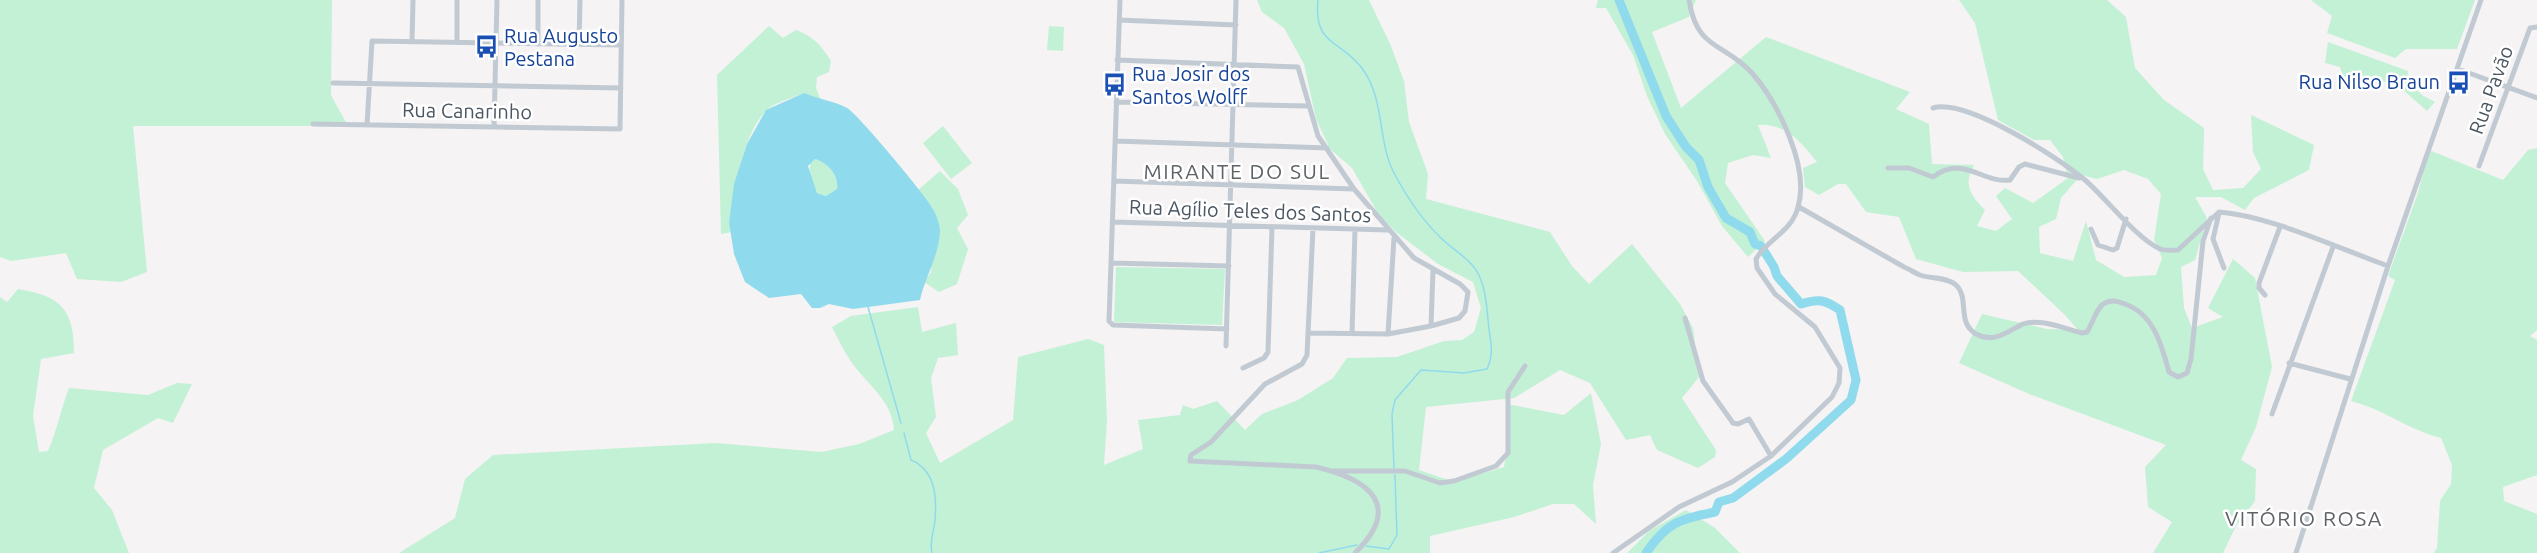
<svg xmlns="http://www.w3.org/2000/svg" width="2537" height="553" font-family="Ubuntu,sans-serif">
	<rect width="100%" height="100%" fill="#f5f3f3"/>
	<path fill="#c3f1d5" fill-rule="evenodd" d="M 0,0 L 332,0 L 331,95 L 348,126 L 133,126 L 147,272 L 121,282 L 77,279 L 66,253 L 11,261 L 0,257 Z
		M 1257,0 L 1369,0 L 1391,46 L 1404,81 L 1409,122 L 1428,174 L 1426,199 L 1550,232 L 1572,266 L 1589,284 L 1632,244 L 1680,304 L 1693,328 L 1699,377 L 1682,398 L 1716,450 L 1715,457 L 1698,468 L 1657,450 L 1650,435 L 1626,440 L 1590,383 L 1560,370 L 1514,398 L 1426,407 L 1419,470 L 1454,482 L 1504,467 C 1509,446 1505,426 1507,404 L 1564,415 L 1591,393 L 1601,444 L 1593,485 L 1596,524 L 1574,504 L 1553,504 L 1514,517 L 1430,536 L 1430,553 L 399,553 L 455,518 L 465,479 L 493,455 L 715,443 L 822,452 L 859,444 L 894,430 C 892,399 866,384 850,360 C 843,350 838,338 832,327 L 851,316 L 918,307 L 922,332 L 956,323 L 958,355 L 938,358 L 931,378 L 936,417 L 926,433 L 940,463 L 1013,420 L 1018,357 L 1088,339 L 1104,345 L 1107,420 L 1104,465 L 1143,449 L 1138,420 L 1180,415 L 1183,405 L 1193,409 L 1217,401 L 1245,430 L 1262,414 L 1298,400 L 1333,378 L 1347,358 L 1397,357 L 1444,341 L 1462,340 L 1474,332 L 1481,308 L 1473,282 L 1438,264 L 1396,232 L 1379,215 L 1352,168 L 1330,149 L 1316,119 L 1304,64 L 1284,28 L 1262,12 Z
		M 1598,0 L 1696,0 L 1689,17 L 1652,32 L 1681,108 L 1766,37 L 1910,92 L 1896,109 L 1929,124 L 1932,164 L 1974,165 C 1963,184 1970,195 1985,210 L 1977,226 L 1996,231 L 2012,219 L 1996,196 L 2005,188 L 2033,203 L 2068,178 L 2063,157 L 2050,140 L 2034,140 L 1998,120 L 1975,23 L 1959,0 L 2107,0 L 2126,17 L 2135,68 L 2164,100 L 2204,128 L 2203,169 L 2213,190 L 2243,188 L 2261,169 L 2253,152 L 2251,115 L 2314,145 L 2309,170 L 2254,198 L 2245,210 L 2221,197 L 2195,197 L 2207,218 L 2195,260 L 2181,267 L 2184,308 L 2192,328 L 2223,317 L 2208,308 L 2233,259 L 2255,278 L 2272,367 L 2256,427 L 2241,460 L 2256,469 L 2255,501 L 2236,526 L 2223,553 L 2153,553 L 2172,522 L 2148,507 L 2145,467 L 2166,445 L 2029,394 L 1959,363 L 1982,314 L 2047,329 L 2078,330 L 2065,315 L 2018,271 L 1963,272 L 1916,259 L 1899,217 L 1866,212 L 1846,184 L 1838,184 L 1819,195 L 1805,187 L 1803,168 L 1817,162 C 1801,142 1786,123 1758,125 L 1771,158 L 1753,155 L 1728,163 L 1725,183 L 1765,241 L 1748,257 L 1722,226 L 1697,181 L 1665,134 L 1647,96 L 1633,55 L 1606,8 L 1596,8 ZM 2124,170 L 2148,179 L 2161,194 L 2154,240 L 2162,258 L 2156,275 L 2124,277 L 2096,260 L 2086,221 L 2073,261 L 2040,253 L 2039,227 L 2056,219 L 2061,198 L 2081,175 L 2097,179 Z
		M 2311,0 L 2475,0 L 2457,49 L 2406,49 L 2395,58 L 2327,33 L 2332,16 Z
		M 769,26 L 783,38 L 796,30 C 814,37 821,45 831,61 L 829,72 L 817,77 L 816,88 L 821,101 L 804,93 C 793,98 774,102 766,111 C 742,134 736,191 729,222 L 732,232 L 721,234 L 717,75 Z
		M 1049,26 L 1064,27 L 1063,51 L 1047,50 Z
		M 2328,42 L 2408,71 L 2407,80 L 2422,95 L 2435,102 L 2427,111 L 2394,82 L 2344,80 L 2340,67 L 2325,63 Z
		M 943,126 L 972,163 L 951,179 L 923,143 Z
		M 2537,148 L 2537,330 L 2530,336 L 2537,340 L 2537,475 L 2503,487 L 2504,501 L 2537,514 L 2537,553 L 2434,553 L 2437,548 L 2440,501 L 2451,484 L 2452,465 L 2441,438 C 2409,430 2383,409 2351,401 L 2395,280 L 2388,276 L 2418,193 L 2429,150 L 2503,180 L 2528,150 Z
		M 815,159 C 828,163 839,175 837,189 L 826,196 L 817,193 L 809,174 L 811,160 Z
		M 940,171 L 958,189 L 968,215 L 957,228 L 968,249 L 957,284 L 939,292 L 924,282 L 931,272 L 933,208 L 918,190 Z
		M 1116,267 L 1225,269 L 1222,325 L 1114,322 Z
		M 18,289 C 61,296 74,309 74,353 L 41,359 L 33,416 L 39,452 L 48,451 C 57,430 61,409 69,388 L 148,395 L 177,383 L 192,384 L 173,423 L 158,418 L 103,450 L 94,488 L 112,510 L 129,553 L 0,553 L 0,297 L 7,302 Z
		M 1686,510 L 1715,528 L 1740,553 L 1627,553 L 1649,531 Z"/>
	<path fill="#90daee" fill-rule="evenodd" d="M 804,93 C 818,99 834,101 847,108 C 856,112 928,198 933,209 C 936,214 940,225 940,231 C 939,256 925,277 920,300 L 853,309 L 829,304 L 820,308 L 812,308 L 801,294 L 769,298 L 745,282 L 734,254 L 729,222 L 734,184 L 747,144 L 766,110 ZM 815,159 C 828,163 839,175 837,189 L 826,196 L 817,193 L 808,166 Z"/>
	<g fill="none" stroke-linecap="round" stroke-linejoin="round">
		<path stroke="#90daee" stroke-width="1.5" d="M 1318,0 C 1313,47 1342,39 1364,71 C 1384,100 1378,140 1393,171 C 1405,194 1422,220 1441,238 C 1455,252 1474,260 1481,280 C 1487,295 1487,313 1489,329 C 1491,345 1494,354 1487,369 L 1464,373 L 1421,370 L 1395,400 L 1392,414 L 1394,469
			M 868,307 L 901,423
			M 904,433 L 911,460 C 935,470 937,496 935,520 C 934,531 929,543 932,553
			M 1366,546 L 1389,549 L 1397,535 L 1395,475
			M 1319,553 L 1357,545"/>
		<path stroke="#90daee" stroke-width="9" d="M 1619,0 L 1666,116 L 1686,147 L 1699,160 L 1708,187 L 1726,218 L 1750,232 L 1755,244 L 1761,246 L 1774,267 L 1777,276 L 1801,304 C 1819,298 1825,300 1840,310 L 1856,380 L 1851,400 L 1786,459 L 1733,498 L 1719,502 L 1715,512 C 1680,519 1667,522 1646,553"/>
		<path stroke="#c1cad2" stroke-width="5" d="M 457,0 L 457,42
			M 1120,0 L 1109,321 L 1113,325 L 1227,329
			M 1119,20 L 1236,25
			M 412,42 L 413,0
			M 538,44 L 538,0
			M 579,44 L 580,0
			M 1117,60 L 1298,67 L 1318,136 L 1354,189 L 1414,258 L 1460,284 L 1468,292 L 1465,311 L 1459,318 L 1431,326 L 1388,334 L 1308,333
			M 2458,69 L 2537,98
			M 333,83 L 621,88
			M 1116,102 L 1308,106
			M 1933,108 C 1966,98 2059,158 2085,180 C 2106,198 2136,238 2160,249 C 2165,251 2172,250 2178,250 L 2219,212 C 2270,216 2338,248 2388,266
			M 313,124 L 620,129 L 622,0
			M 367,125 L 372,41 L 621,45
			M 494,127 L 497,0
			M 1115,141 L 1327,148
			M 2479,166 L 2530,28 L 2537,27
			M 1888,168 L 1909,168 L 1933,177 C 1963,154 1983,184 2010,180 L 2019,167 L 2025,164 L 2079,178
			M 1114,181 L 1354,189
			M 1799,207 L 1904,267 C 1909,269 1915,273 1920,275 C 1931,279 1947,277 1956,285 C 1970,298 1956,322 1976,334 C 1994,344 2008,331 2023,324 C 2040,318 2066,329 2082,333 L 2087,332 C 2093,323 2095,311 2103,304 C 2111,299 2117,301 2125,304 C 2154,314 2162,346 2169,372 L 2178,377 L 2187,373 L 2191,359 L 2203,241 L 2211,218
			M 2219,213 L 2213,239 L 2224,268
			M 1113,222 L 1387,230
			M 1313,228 L 1307,355 L 1302,364 L 1265,384 L 1211,442 L 1191,455 L 1190,461 L 1316,467 C 1368,479 1404,505 1355,553
			M 2091,229 L 2098,245 L 2113,250 L 2117,248 L 2126,219
			M 1111,263 L 1229,266
			M 2265,295 L 2259,288 L 2259,283 L 2280,227
			M 1685,318 L 1703,381 L 1733,423 L 1738,424 L 1749,419 L 1771,456
			M 1431,326 L 1433,270
			M 1352,334 L 1355,229
			M 1388,334 L 1394,238
			M 1226,346 L 1236,0
			M 2289,363 L 2350,379
			M 1243,368 L 1264,358 L 1268,352 L 1272,227
			M 2272,414 L 2333,247
			M 1333,471 L 1405,471 L 1440,483 L 1454,481 L 1496,466 L 1508,453 L 1508,392 L 1525,366
			M 1613,553 L 1679,507 L 1732,482 L 1771,456 L 1832,397 L 1839,383 L 1840,368 L 1815,327 L 1775,294 L 1757,268 L 1756,259 C 1767,239 1792,232 1798,207 C 1810,167 1778,103 1752,73 C 1724,42 1697,51 1689,0
			M 2296,553 L 2388,266 L 2481,0"/>
	</g>
	<defs>
		<symbol id="bus-bare" viewBox="-9 -9 18 18"><path d="M-5-6H5V4H4V6H2V4H-2V6H-4V4H-5ZM-3.5-4V0h7V-4ZM-3.5 1.2v1.5H-2V1.2ZM2 1.2v1.5H3.5V1.2Z" fill="#1a4fb4" stroke="#fff" stroke-width="2.5" paint-order="stroke"/></symbol>
	</defs>
	<g fill-rule="evenodd">
		<use href="#bus-bare" x="470" y="30" width="33" height="33"/>
		<use href="#bus-bare" x="2442" y="66" width="33" height="33"/>
		<use href="#bus-bare" x="1098" y="68" width="33" height="33"/>
	</g>
	<g text-anchor="middle" stroke-width="5" stroke-linejoin="round" paint-order="stroke">
		<g font-size="20" fill="#164399" stroke="#fff" text-anchor="start">
			<text x="504" y="43">Rua Augusto<tspan x="504" dy="23">Pestana</tspan></text>
			<text x="1132" y="81">Rua Josir dos<tspan x="1132" dy="23">Santos Wolff</tspan></text>
			<text x="2440" y="89" text-anchor="end">Rua Nilso Braun</text>
		</g>
		<g font-size="20" fill="#4a5661" stroke="#fff">
			<text transform="translate(2491 90) rotate(-70)" y="7">Rua Pavão</text>
			<text transform="translate(467 111) rotate(1)" y="7">Rua Canarinho</text>
			<text transform="translate(1250 211) rotate(2)" y="7">Rua Agílio Teles dos Santos</text>
		</g>
		<g font-size="21" letter-spacing="1.5" fill="#5f6368" stroke="#fff">
			<text x="1237" y="179">MIRANTE DO SUL</text>
			<text x="2304" y="526">VITÓRIO ROSA</text>
		</g>
	</g>
</svg>
